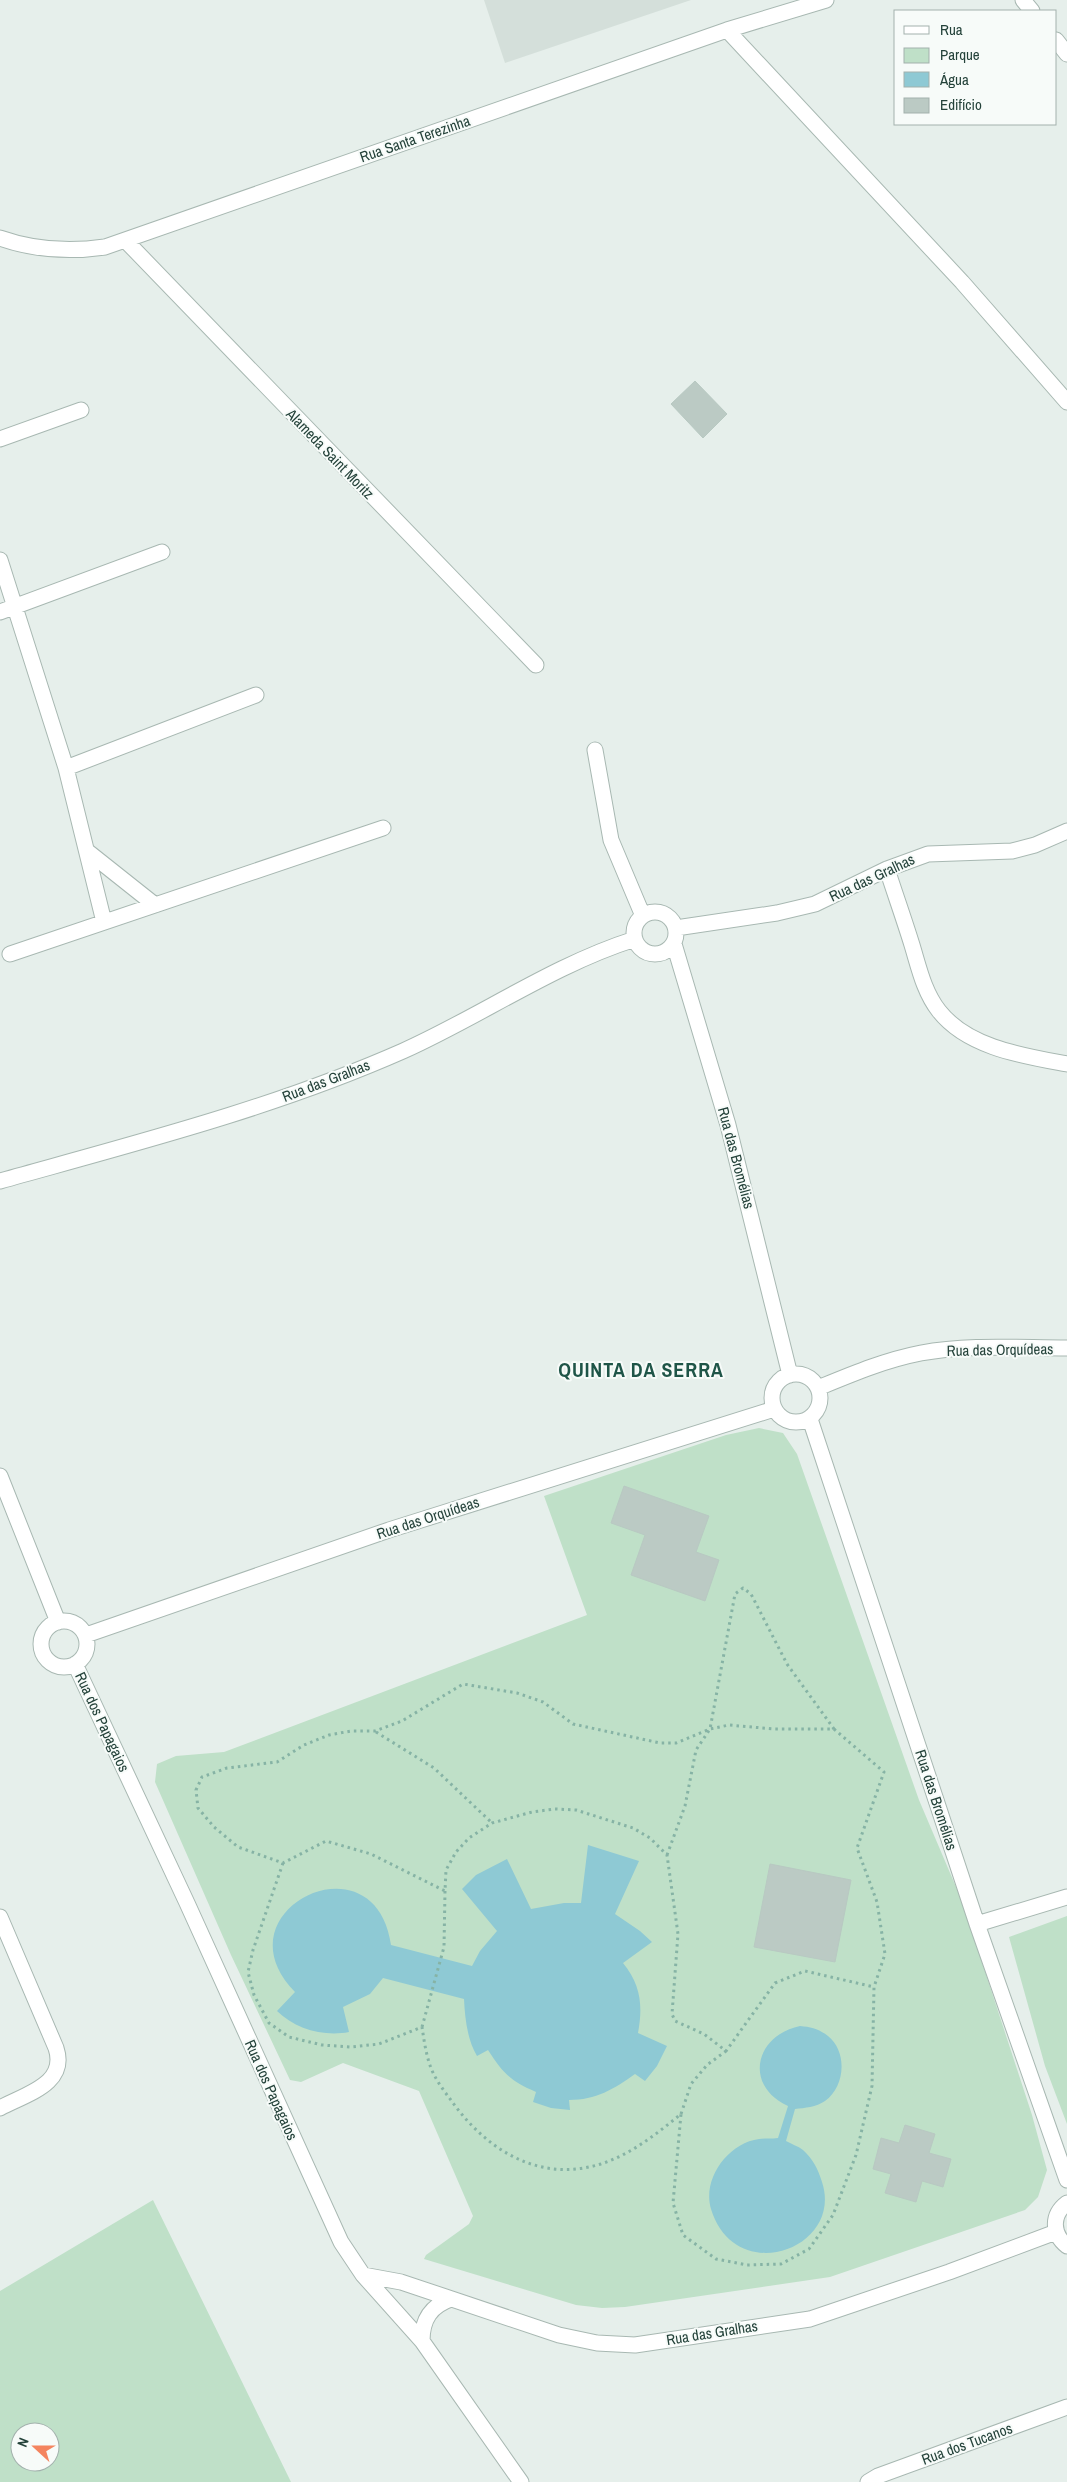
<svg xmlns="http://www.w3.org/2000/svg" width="1067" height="2482" font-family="'Archivo Narrow',sans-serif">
	<rect width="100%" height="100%" fill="#e6efeb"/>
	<path fill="#d4dfda" d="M 484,0 L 691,0 L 505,63 Z"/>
	<path fill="#bfe0c8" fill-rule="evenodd" d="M 759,1428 L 783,1433 L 797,1454 L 919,1800 L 962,1901 L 1032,2115 L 1047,2170 L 1038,2197 L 1025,2210 L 830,2277 L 625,2307 L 602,2308 L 576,2305 L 424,2259 L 426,2255 L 469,2224 L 473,2216 L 419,2091 L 343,2063 L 301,2082 L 290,2080 L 231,1955 L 155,1782 L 157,1764 L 176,1756 L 224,1752 L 587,1615 L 544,1496 L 726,1435 Z
		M 1067,1916 L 1067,2124 L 1045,2066 L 1009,1937 Z
		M 153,2200 L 291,2482 L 0,2482 L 0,2291 ZM 20,2432 L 50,2432 L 50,2462 L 20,2462 Z"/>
	<path fill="#8ec9d4" d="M 588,1845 L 639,1861 L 615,1914 L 640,1931 L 652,1942 L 623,1963 C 641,1985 643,2006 638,2033 L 667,2046 L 657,2066 L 645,2081 L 635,2074 C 614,2089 596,2100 569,2100 L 570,2110 L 551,2108 L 533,2102 L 536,2092 C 510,2081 503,2073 488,2050 L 477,2056 C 467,2039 465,2018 464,1999 L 383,1978 L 370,1994 L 343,2007 L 349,2032 C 324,2037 295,2029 277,2011 L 295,1992 C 215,1911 375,1832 391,1945 L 472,1966 L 480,1951 L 497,1931 L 462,1889 L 476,1875 L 507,1859 L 531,1909 L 564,1903 L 581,1903 Z
		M 800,2026 C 811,2027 819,2029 828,2036 C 848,2052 845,2087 825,2101 C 816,2107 805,2108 795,2109 L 786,2141 C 791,2144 798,2146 803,2150 C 813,2159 818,2169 822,2182 C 844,2249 735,2288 711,2209 C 702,2179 728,2143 759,2139 C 765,2138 772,2139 778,2138 L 788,2106 C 744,2086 754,2036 800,2026 Z"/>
	<path fill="#bbcac4" stroke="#b8c9c2" d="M 695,381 L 727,414 L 703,438 L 671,404 Z
		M 624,1486 L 709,1516 L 696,1552 L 719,1560 L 705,1601 L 631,1575 L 645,1535 L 611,1523 Z
		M 770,1864 L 851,1880 L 835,1962 L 754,1947 Z
		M 905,2125 L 935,2134 L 929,2153 L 951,2159 L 943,2187 L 922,2181 L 916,2202 L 885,2193 L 891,2174 L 873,2169 L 881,2138 L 899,2143 Z"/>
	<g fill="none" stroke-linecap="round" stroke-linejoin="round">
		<defs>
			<path id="minor" d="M 1023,0 L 1032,11
				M 727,30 L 962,282 L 1067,402
				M 1056,40 L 1067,54
				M 0,238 C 34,250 70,252 105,247 L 727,30 L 826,0
				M 126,241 L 536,665
				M 0,439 L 81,410
				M 0,560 L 66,768 L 104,922
				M 0,612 L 162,552
				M 595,750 L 611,840 L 643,916
				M 66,768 L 256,695
				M 87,851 L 155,905
				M 887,869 C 895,894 904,919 912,945 C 919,968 924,992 939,1011 C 968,1048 1024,1056 1067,1064
				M634 933a21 21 0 1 1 42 0a21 21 0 1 1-42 0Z
				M 676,928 L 777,913 L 815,904 L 887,869 L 928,854 L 1012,851 L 1035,845 L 1067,831
				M 674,944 L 728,1125 L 790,1375
				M 10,954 L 383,828
				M 0,1181 C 136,1143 274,1108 403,1051 C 481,1016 553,965 635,939
				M772 1398a24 24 0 1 1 48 0a24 24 0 1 1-48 0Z
				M 818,1388 C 852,1374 885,1360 921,1353 C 968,1344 1019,1348 1067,1348
				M 810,1419 L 977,1924 L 1067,2180
				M 0,1476 L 58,1622
				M41 1644a23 23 0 1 1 46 0a23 23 0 1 1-46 0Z
				M 86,1635 L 389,1530 L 774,1409
				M 75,1664 L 187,1903 L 341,2242 L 363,2275 L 422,2341 L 521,2482
				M 0,1917 L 56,2048 C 68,2084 26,2094 0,2108
				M 977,1924 L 1067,1897
				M 1067,2203 C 1051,2215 1052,2234 1067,2246
				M 363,2275 L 401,2282 L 559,2335 L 597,2343 L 635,2345 L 810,2319 L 949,2272 L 1056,2232
				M 422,2341 C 422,2319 431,2306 451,2299
				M 868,2482 L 878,2476 L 1067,2407"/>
		</defs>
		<use href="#minor" stroke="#a8b8b2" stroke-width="17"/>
		<path stroke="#86b3a5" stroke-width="3" stroke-dasharray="2.5 4" stroke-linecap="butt" d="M 376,1732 L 434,1768 L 492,1823
			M 667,1855 L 685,1806 L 696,1750 L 710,1729 L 735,1594 L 743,1588 L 751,1594 L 787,1664 L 834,1729
			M 283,1863 L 253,1950 L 248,1972 L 254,1995 L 269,2023 L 289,2037 L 322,2045 L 350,2047 L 379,2044 L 422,2027 C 424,2040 426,2055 431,2068 C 436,2081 445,2092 453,2103 C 485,2147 533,2179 589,2167 C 624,2160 654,2136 681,2114 L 673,2203 L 683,2235 L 716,2259 L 747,2265 L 781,2264 L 809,2249 L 833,2215 L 856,2155 L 872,2086 L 874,1987 L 805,1971 L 775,1983 L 726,2051 L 704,2034 L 675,2021 L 672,2014 L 678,1934 L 667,1855 L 650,1838 L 633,1828 L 576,1810 L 555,1809 L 532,1812 L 492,1823 L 469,1838 L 456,1852 L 446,1870 L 445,1891 L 371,1854 L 326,1841 L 283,1863 L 238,1847 L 214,1827 L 198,1808 L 196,1790 L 202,1777 L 227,1768 L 277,1762 L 304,1745 L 329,1735 L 351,1731 L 375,1731 L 402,1721 L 463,1684 L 517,1693 L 543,1702 L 573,1724 L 660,1743 L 676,1743 L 710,1729 L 729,1725 L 774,1729 L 834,1729 L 884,1772 L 857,1848 L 877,1902 L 885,1954 L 874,1987
			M 422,2027 L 444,1947 L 445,1891
			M 681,2114 L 691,2084 L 707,2065 L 726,2051"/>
		<use href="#minor" stroke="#fff" stroke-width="15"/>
	</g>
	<g text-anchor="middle" stroke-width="4" stroke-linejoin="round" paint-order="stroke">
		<g font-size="15" fill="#24423a" stroke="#f7fbf9">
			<text transform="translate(415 139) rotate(-19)" y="5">Rua Santa Terezinha</text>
			<text transform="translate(330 454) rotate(46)" y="5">Alameda Saint Moritz</text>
			<text transform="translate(872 878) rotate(-25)" y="5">Rua das Gralhas</text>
			<text transform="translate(326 1081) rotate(-21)" y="5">Rua das Gralhas</text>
			<text transform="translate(736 1158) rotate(75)" y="5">Rua das Bromélias</text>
			<text transform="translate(1000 1350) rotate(-1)" y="5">Rua das Orquídeas</text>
			<text transform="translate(428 1518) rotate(-18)" y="5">Rua das Orquídeas</text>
			<text transform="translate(102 1722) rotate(65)" y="5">Rua dos Papagaios</text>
			<text transform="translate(936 1800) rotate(72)" y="5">Rua das Bromélias</text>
			<text transform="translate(271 2090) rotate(66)" y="5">Rua dos Papagaios</text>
			<text transform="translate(712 2333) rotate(-9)" y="5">Rua das Gralhas</text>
			<text transform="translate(967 2444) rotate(-20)" y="5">Rua dos Tucanos</text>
		</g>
		<g font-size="20" font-weight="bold" letter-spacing="1" fill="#1f5548" stroke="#f7fbf9">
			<text x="641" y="1377">QUINTA DA SERRA</text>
		</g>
	</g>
	<rect x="894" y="10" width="162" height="115" fill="#f7fbf9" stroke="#a3b1ad"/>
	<rect x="904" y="26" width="25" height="8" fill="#ffffff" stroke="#a3b1ad"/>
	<text x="940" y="35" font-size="15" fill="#24423a">Rua</text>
	<rect x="904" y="48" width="25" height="15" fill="#bfe0c8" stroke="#a3b1ad"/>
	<text x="940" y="60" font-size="15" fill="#24423a">Parque</text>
	<rect x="904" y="72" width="25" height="15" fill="#8ec9d4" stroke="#a3b1ad"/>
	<text x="940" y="85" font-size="15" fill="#24423a">Água</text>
	<rect x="904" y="98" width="25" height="15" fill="#bbcac4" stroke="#a3b1ad"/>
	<text x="940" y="110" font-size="15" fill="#24423a">Edifício</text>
	<g transform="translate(35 2447) rotate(291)"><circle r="24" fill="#f7fbf9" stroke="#a3b1ad"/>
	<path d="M0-4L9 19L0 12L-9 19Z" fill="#f4845f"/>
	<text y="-8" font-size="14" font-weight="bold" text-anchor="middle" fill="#24423a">N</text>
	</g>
</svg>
